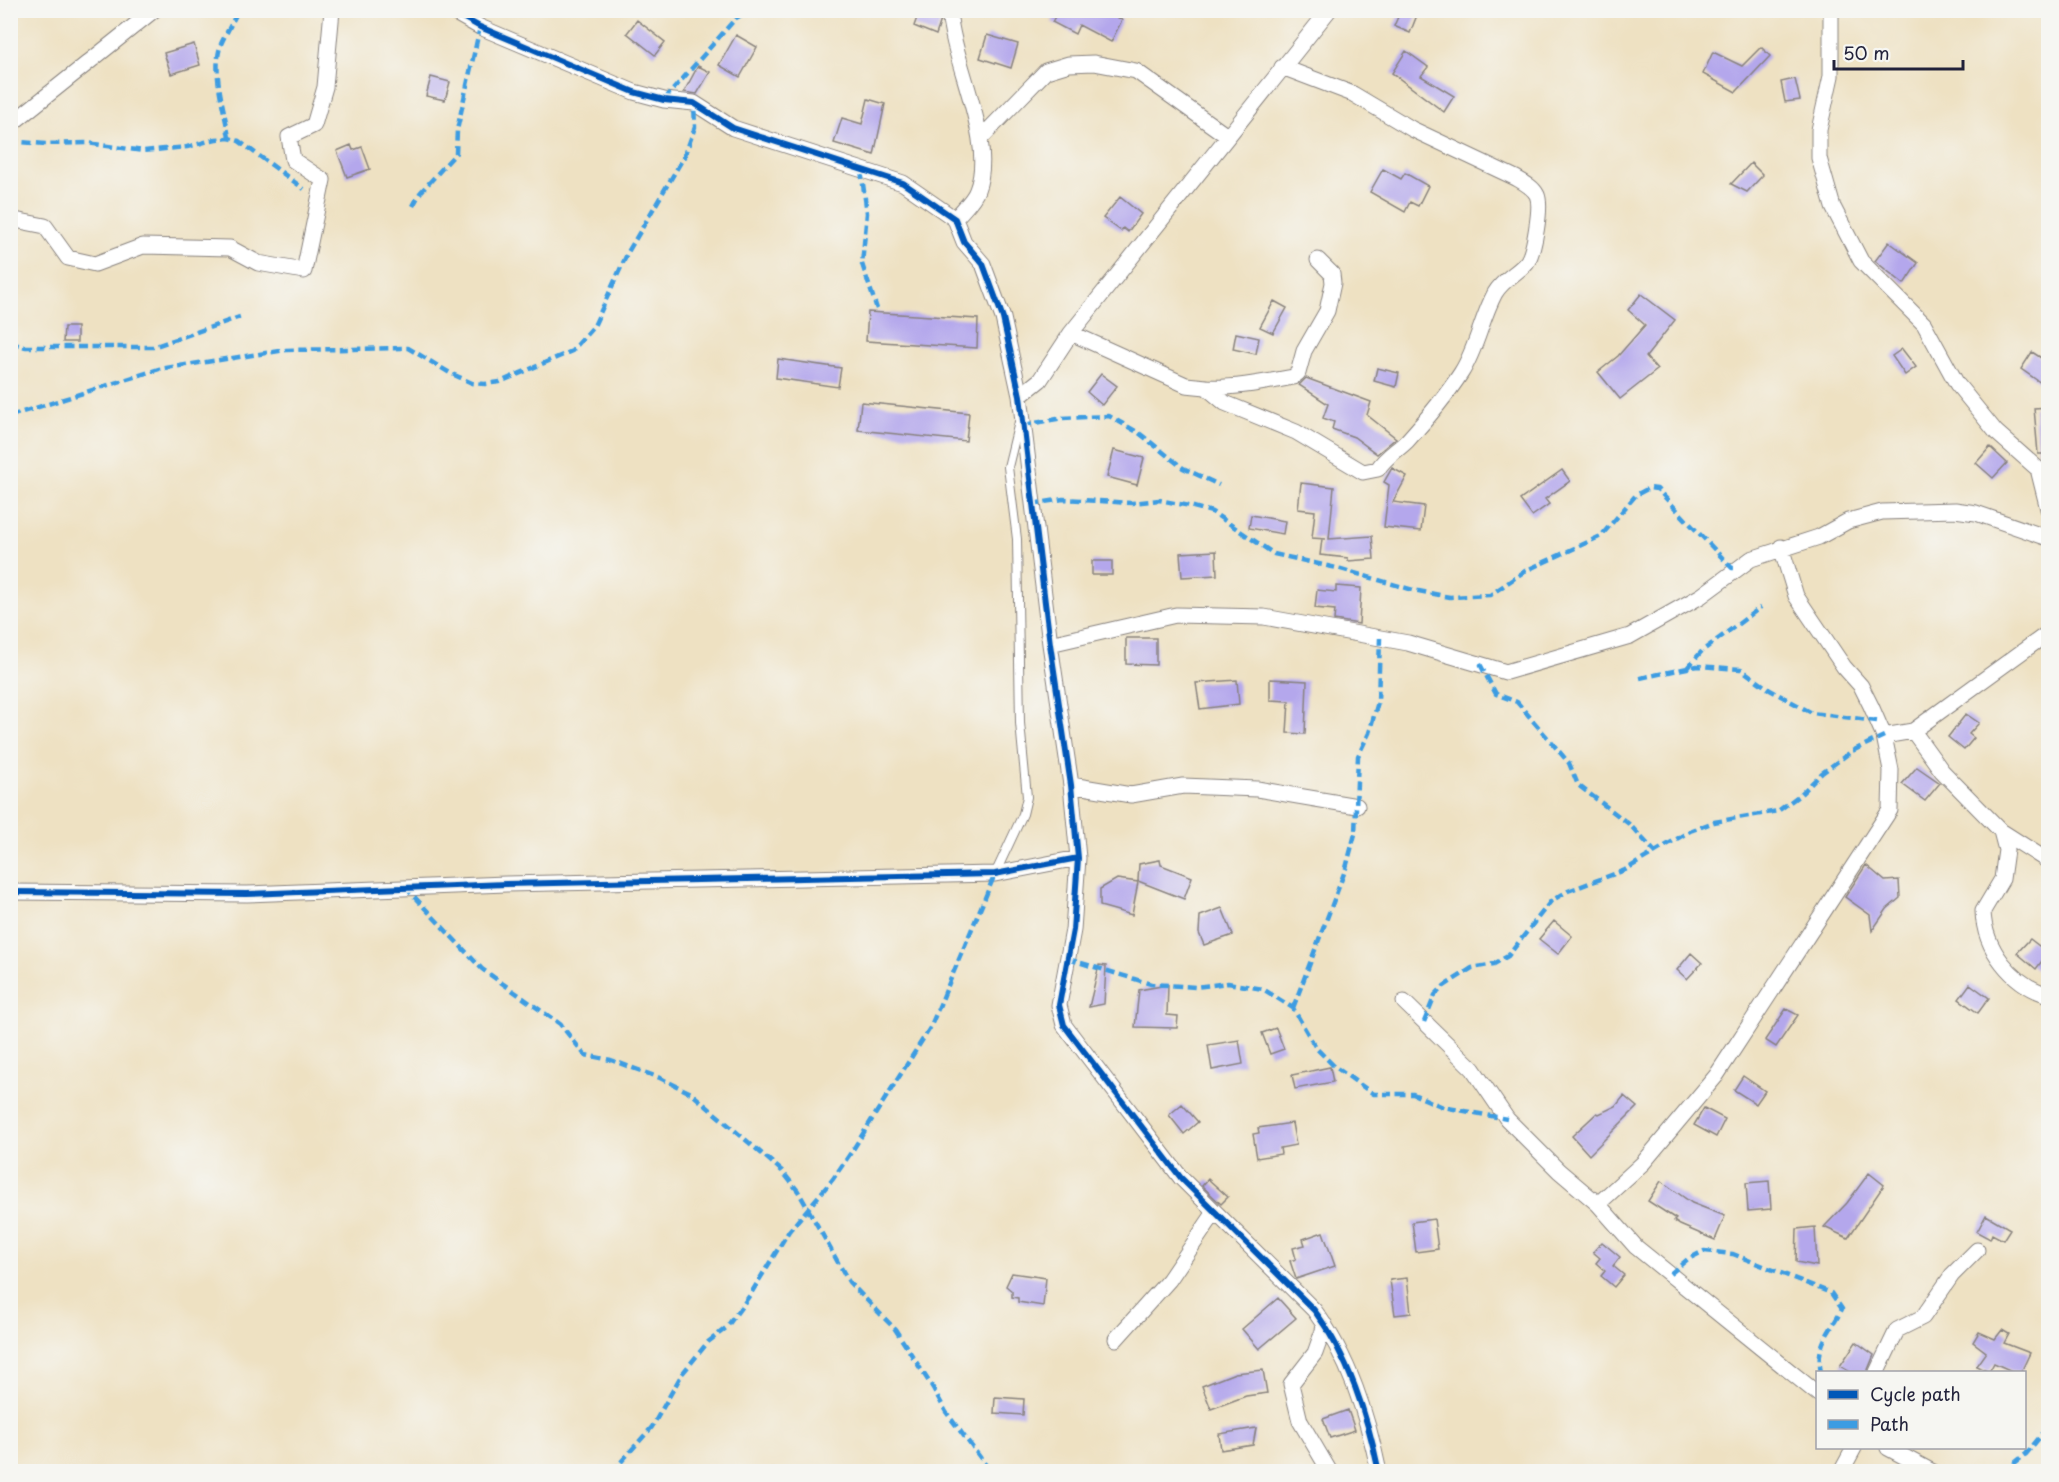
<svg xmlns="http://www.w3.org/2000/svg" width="2059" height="1482" font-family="'Playpen Sans',sans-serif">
	<rect width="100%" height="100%" fill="#f6f6f2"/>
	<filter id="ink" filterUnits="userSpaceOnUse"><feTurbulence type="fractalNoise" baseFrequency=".0167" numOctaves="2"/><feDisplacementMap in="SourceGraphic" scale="12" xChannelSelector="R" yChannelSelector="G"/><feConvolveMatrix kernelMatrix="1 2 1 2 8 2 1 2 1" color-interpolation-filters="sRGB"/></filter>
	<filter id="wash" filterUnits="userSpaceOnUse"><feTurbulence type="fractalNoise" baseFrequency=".008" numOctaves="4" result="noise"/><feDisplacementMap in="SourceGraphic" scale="24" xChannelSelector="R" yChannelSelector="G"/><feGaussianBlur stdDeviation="1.35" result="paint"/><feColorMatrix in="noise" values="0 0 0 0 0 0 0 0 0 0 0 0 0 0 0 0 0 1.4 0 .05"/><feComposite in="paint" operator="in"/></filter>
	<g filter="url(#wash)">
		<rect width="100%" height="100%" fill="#eee1c2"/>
		<g id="blocks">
			<path fill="#b4a7ec" d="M 1053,10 L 1105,10 L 1122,20 L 1111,42 L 1079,25 L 1075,34 L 1052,22 L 1057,13 Z
				M 1401,10 L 1419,10 L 1410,33 L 1394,26 Z
				M 919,12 L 941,20 L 936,35 L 914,26 Z
				M 637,20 L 665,42 L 655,55 L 627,33 Z
				M 736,35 L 757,47 L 740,77 L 719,65 Z
				M 987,35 L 1018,44 L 1011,68 L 980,58 Z
				M 194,44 L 200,65 L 171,74 L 164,53 Z
				M 1761,47 L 1770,56 L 1736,92 L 1703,74 L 1713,52 L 1742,66 Z
				M 1406,51 L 1428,67 L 1421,76 L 1454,96 L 1444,112 L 1392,73 Z
				M 698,66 L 710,72 L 697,94 L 684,92 Z
				M 431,77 L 450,82 L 445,100 L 426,96 Z
				M 1795,79 L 1800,100 L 1785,102 L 1781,82 Z
				M 868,99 L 885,104 L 874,155 L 834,143 L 842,118 L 862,124 Z
				M 351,145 L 353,150 L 362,147 L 370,169 L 347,177 L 337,151 Z
				M 1751,163 L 1763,175 L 1747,192 L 1731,184 Z
				M 1383,169 L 1401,179 L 1405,173 L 1428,186 L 1418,206 L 1410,202 L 1405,212 L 1370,192 Z
				M 1120,197 L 1141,214 L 1128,232 L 1123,228 L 1121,231 L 1103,218 Z
				M 1889,242 L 1918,263 L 1904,284 L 1875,261 Z
				M 1641,294 L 1675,320 L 1646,357 L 1657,370 L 1620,399 L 1598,372 L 1618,356 L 1645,325 L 1628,310 Z
				M 1274,301 L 1287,308 L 1273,333 L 1260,327 Z
				M 868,312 L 978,319 L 977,348 L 866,341 Z
				M 64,327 L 77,327 L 77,342 L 63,342 Z
				M 1236,333 L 1259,338 L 1256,354 L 1233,349 Z
				M 1902,349 L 1916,367 L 1905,375 L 1892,356 Z
				M 2032,352 L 2049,363 L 2049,371 L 2041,383 L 2021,369 Z
				M 778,359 L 841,368 L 838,387 L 776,378 Z
				M 1377,368 L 1399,373 L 1396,387 L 1374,381 Z
				M 1101,374 L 1117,386 L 1102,405 L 1087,392 Z
				M 1306,378 L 1371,402 L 1367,415 L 1396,438 L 1377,454 L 1354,437 L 1332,429 L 1334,422 L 1323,418 L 1328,404 L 1299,385 Z
				M 861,402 L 969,413 L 966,441 L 858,430 Z
				M 2049,407 L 2049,454 L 2038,454 L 2034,408 Z
				M 1990,447 L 2007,463 L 1993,478 L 1976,463 Z
				M 1114,450 L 1144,458 L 1137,485 L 1107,477 Z
				M 1392,468 L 1407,476 L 1393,502 L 1424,506 L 1421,531 L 1384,527 L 1389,485 L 1384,482 Z
				M 1562,470 L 1570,481 L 1545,499 L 1549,504 L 1532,516 L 1520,500 Z
				M 1301,483 L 1334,487 L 1329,539 L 1372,536 L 1374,559 L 1348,561 L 1348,558 L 1320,555 L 1322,539 L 1326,539 L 1312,538 L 1315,511 L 1298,509 Z
				M 1251,515 L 1285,521 L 1283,534 L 1249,528 Z
				M 1216,551 L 1217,575 L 1182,577 L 1180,553 Z
				M 1092,561 L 1112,561 L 1112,575 L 1092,575 Z
				M 1336,586 L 1361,588 L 1359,624 L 1334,620 L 1335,610 L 1315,608 L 1317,590 L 1336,592 Z
				M 1126,638 L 1156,638 L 1156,665 L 1126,664 Z
				M 1270,679 L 1307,681 L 1305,734 L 1287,733 L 1289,701 L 1270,700 Z
				M 1237,680 L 1239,704 L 1200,709 L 1196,683 Z
				M 1966,714 L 1979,723 L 1969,734 L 1974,738 L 1964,750 L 1948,737 Z
				M 1917,767 L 1940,783 L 1925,801 L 1902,784 Z
				M 1160,860 L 1161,865 L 1192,877 L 1184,899 L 1138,881 L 1139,864 Z
				M 1866,865 L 1885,881 L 1899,880 L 1900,898 L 1887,909 L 1872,931 L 1870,915 L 1845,897 Z
				M 1117,879 L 1138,882 L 1132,915 L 1100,906 L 1100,889 Z
				M 1222,908 L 1233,935 L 1204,945 L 1199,933 L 1200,916 Z
				M 1554,921 L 1572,936 L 1558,954 L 1539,939 Z
				M 2030,939 L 2048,953 L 2036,969 L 2017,953 Z
				M 1691,953 L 1702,963 L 1687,979 L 1677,970 Z
				M 1099,965 L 1106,966 L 1104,1004 L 1089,1007 Z
				M 1970,984 L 1989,998 L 1978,1013 L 1959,999 Z
				M 1168,985 L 1167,1015 L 1178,1016 L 1177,1028 L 1135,1027 L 1139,990 Z
				M 1786,1009 L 1798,1015 L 1776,1047 L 1765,1040 Z
				M 1276,1028 L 1284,1049 L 1270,1054 L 1262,1033 Z
				M 1239,1040 L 1243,1064 L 1212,1070 L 1208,1045 Z
				M 1330,1067 L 1333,1082 L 1295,1089 L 1292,1075 Z
				M 1743,1076 L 1765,1091 L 1756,1104 L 1734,1090 Z
				M 1624,1096 L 1637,1107 L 1589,1155 L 1572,1136 L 1597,1113 L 1599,1114 L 1616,1106 Z
				M 1182,1104 L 1198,1122 L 1184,1134 L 1169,1115 Z
				M 1704,1108 L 1725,1119 L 1716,1137 L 1694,1125 Z
				M 1292,1123 L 1296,1145 L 1280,1148 L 1281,1154 L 1257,1158 L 1253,1134 L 1259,1133 L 1258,1128 Z
				M 1869,1173 L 1884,1185 L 1848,1238 L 1824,1227 L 1847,1203 Z
				M 1208,1179 L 1228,1197 L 1221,1204 L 1202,1186 Z
				M 1661,1181 L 1692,1203 L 1725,1216 L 1715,1240 L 1680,1225 L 1674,1221 L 1676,1219 L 1648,1201 Z
				M 1769,1181 L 1771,1209 L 1748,1211 L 1746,1183 Z
				M 1986,1215 L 2010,1229 L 2003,1240 L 1992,1234 L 1990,1239 L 1977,1232 Z
				M 1434,1219 L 1438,1249 L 1416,1252 L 1412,1222 Z
				M 1815,1227 L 1817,1266 L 1796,1262 L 1797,1229 Z
				M 1323,1232 L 1335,1266 L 1296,1279 L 1290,1261 L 1296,1259 L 1293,1248 L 1305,1245 L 1303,1239 Z
				M 1602,1242 L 1620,1257 L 1613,1266 L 1624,1275 L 1614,1287 L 1601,1276 L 1605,1271 L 1596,1263 L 1600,1258 L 1593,1252 Z
				M 1012,1273 L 1046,1278 L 1043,1306 L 1018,1302 L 1018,1298 L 1012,1297 L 1012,1291 L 1006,1286 Z
				M 1407,1278 L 1411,1313 L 1395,1315 L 1390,1280 Z
				M 1278,1298 L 1296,1318 L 1259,1349 L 1242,1329 Z
				M 2002,1330 L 2009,1334 L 2004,1343 L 2030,1353 L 2021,1372 L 2014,1372 L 1994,1363 L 1989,1372 L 1976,1366 L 1986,1352 L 1973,1342 L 1979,1332 L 1995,1339 Z
				M 1856,1342 L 1874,1355 L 1867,1372 L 1850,1372 L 1840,1366 Z
				M 1263,1370 L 1267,1393 L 1246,1396 L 1211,1409 L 1202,1386 L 1235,1373 Z
				M 995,1397 L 1024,1399 L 1023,1415 L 994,1413 Z
				M 1348,1410 L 1355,1430 L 1330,1438 L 1323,1419 Z
				M 1256,1428 L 1253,1445 L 1221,1450 L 1219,1434 Z"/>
		</g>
	</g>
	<g filter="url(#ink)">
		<use href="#blocks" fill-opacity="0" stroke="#88827e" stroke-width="1.5"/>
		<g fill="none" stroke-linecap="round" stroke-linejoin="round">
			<defs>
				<path id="lane" d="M 995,874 L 1023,814 L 1027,797 L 1020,723 L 1017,539 L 1008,467 L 1019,422"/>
				<path id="street" d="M 450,10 L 480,27 L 634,92 L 664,100 L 694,103 L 733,128 L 903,183 L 955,219 L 964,242 L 983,264 L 1003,318 L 1020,396 L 1050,644 L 1071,785 L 1078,858 L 1073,930 L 1059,1005 L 1064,1025 L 1070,1033 L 1181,1178 L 1314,1310 C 1349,1357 1367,1415 1379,1472
					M 949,10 C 953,65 996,141 977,190 C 974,200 962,210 955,219
					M 1831,10 L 1831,76 L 1819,130 L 1819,158 L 1833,207 L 1861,261 L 1924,324 L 1957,384 L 1996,432 L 2038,469 L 2048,509
					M 10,125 L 154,10
					M 980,139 L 1046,71 L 1069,64 L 1094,63 L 1136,71 L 1227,136
					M 10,219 L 45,226 L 68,258 L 95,264 L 143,246 L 230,248 L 258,263 L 304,271 L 323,180 L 293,160 L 289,137 L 314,125 L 325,87 L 332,10
					M 1071,333 L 1186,385 L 1206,387 L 1225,403 L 1296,432 L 1363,472 L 1378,469 C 1385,457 1397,451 1407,441 C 1426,420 1446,396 1461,373 C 1477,348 1481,319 1495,293 C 1503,279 1517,274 1527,262 C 1534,252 1542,206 1537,195 C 1533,187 1523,182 1516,178 L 1412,129 L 1353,94 L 1282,67
					M 1206,387 C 1232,389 1266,382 1293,377 L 1298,373 L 1304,351 L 1327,311 L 1333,283 L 1332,274 L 1318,260
					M 1020,396 L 1040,380 L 1071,333 L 1329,10
					M 1050,644 L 1176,615 L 1264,617 L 1408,643 L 1506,672 L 1630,636 L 1701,596 L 1751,559 L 1819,537 L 1848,521 L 1882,512 L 1955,510 L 1976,513 L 2048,538
					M 1913,731 L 1942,771 L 2001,831 L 2006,850 L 2002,879 L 1983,911 C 1984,949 2012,984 2048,995
					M 1884,736 L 1913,731 L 2048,633
					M 1071,785 L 1131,795 L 1183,786 L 1257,789 L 1357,806
					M 2001,831 L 2048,861
					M 10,892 L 247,894 L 506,884 L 995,874 L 1078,858
					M 1404,1002 L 1473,1069 L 1507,1119 L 1559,1171 L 1598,1204 L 1636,1247 L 1818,1394
					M 1598,1204 L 1643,1163 L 1716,1076 L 1890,810 L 1891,770 L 1884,736 L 1871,706 L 1861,686 L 1844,667 L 1796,596 L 1781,547
					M 1325,1325 L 1315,1353 L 1291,1384 L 1300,1421 L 1330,1472
					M 1116,1339 L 1169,1280 L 1215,1212
					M 1877,1372 L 1897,1330 L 1923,1317 L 1952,1275 L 1977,1250
					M 1888,1448 L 1933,1472
					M 1841,1472 L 1854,1448"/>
			</defs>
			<use href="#lane" stroke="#88827e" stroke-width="10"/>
			<use href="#street" stroke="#88827e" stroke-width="17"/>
			<use href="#lane" stroke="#fff" stroke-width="8"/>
			<use href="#street" stroke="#fff" stroke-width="15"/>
			<path stroke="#3c9ce2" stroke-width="4.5" stroke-dasharray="9 4.5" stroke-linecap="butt" d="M 664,100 L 736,18 L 750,10
				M 229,138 C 225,110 211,72 221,44 C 226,33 233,22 238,10
				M 10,141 L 45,144 L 87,143 L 143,151 L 187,147 L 216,139 L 229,138 L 239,141 L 304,189
				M 861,170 L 867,213 L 862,264 L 877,309
				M 413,206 L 420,193 L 456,153 L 457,130 L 480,27
				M 10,343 L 26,347 L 153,347 L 240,317
				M 10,416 L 159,369 L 286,350 L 408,348 L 450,373 L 472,383 L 485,384 L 500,382 L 572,351 L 594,326 L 628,252 L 685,155 L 695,127 L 694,103
				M 1023,425 L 1063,418 L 1109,416 L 1139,433 L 1183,468 L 1219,485
				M 1032,504 L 1063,499 L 1132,503 L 1159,500 L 1190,506 L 1212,512 L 1274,554 L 1341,569 L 1413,590 L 1450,597 L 1490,595 L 1525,571 L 1601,536 L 1636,495 L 1649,488 L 1657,489 L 1732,568 L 1738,568
				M 1480,664 L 1496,694 L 1517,702 L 1569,763 L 1578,785 L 1629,824 L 1656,853
				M 1687,668 L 1702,651 L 1761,607
				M 1640,678 L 1697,666 L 1741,669 L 1770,690 L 1812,713 L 1877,721
				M 405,887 L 482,969 L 560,1024 L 585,1055 L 611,1060 L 660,1078 L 691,1093 L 782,1171 L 798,1191 L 849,1282 L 895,1329 L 933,1388 L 946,1412 L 991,1472
				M 1068,959 L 1151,984 L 1196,987 L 1228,983 L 1263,989 L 1293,1008 L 1316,1048 L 1334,1066 L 1369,1091 L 1374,1094 L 1413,1094 L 1443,1107 L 1507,1119
				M 1293,1008 L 1346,868 L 1355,834 L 1358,756 L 1369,733 L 1378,702 L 1380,638
				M 1424,1022 L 1435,995 L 1444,986 L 1472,968 L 1494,964 L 1508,956 L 1551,901 L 1568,891 L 1625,870 L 1690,831 L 1714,822 L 1778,811 L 1801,794 L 1822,773 L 1852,751 L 1884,736
				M 1670,1274 L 1688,1259 L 1704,1251 L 1733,1254 L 1831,1293 L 1842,1309 C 1830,1333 1815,1344 1821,1372
				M 612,1472 L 652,1427 L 682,1374 L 708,1342 L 726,1328 L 750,1295 L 789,1231 L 833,1179 L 852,1151 L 930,1028 L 995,874
				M 2003,1472 L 2026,1454 L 2048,1427"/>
			<defs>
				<path id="cycleway" d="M 450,10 L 480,27 L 634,92 L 664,100 L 694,103 L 733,128 L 903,183 L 955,219 L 964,242 L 983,264 L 1003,318 L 1020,396 L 1050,644 L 1071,785 L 1078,858 L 1073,930 L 1059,1005 L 1064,1025 L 1070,1033 L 1181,1178 L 1314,1310 C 1349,1357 1367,1415 1379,1472
					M 10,892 L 247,894 L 506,884 L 995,874 L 1078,858"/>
			</defs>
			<use href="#cycleway" stroke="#f6f6f2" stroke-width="10"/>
			<use href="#cycleway" stroke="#0057b8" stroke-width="6"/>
		</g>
	</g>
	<rect width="2059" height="1482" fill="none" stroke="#f6f6f2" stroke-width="36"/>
	<rect x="1816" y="1371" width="210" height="78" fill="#f6f6f2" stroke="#a1a1a9" stroke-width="1.5"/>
	<rect x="1828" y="1390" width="30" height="9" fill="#0057b8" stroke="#a1a1a9" stroke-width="1.5"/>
	<text x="1870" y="1401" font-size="18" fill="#22223b">Cycle path</text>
	<rect x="1828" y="1420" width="30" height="9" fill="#3c9ce2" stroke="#a1a1a9" stroke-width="1.5"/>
	<text x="1870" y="1431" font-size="18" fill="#22223b">Path</text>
	<path d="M1834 60v9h129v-9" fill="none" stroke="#22223b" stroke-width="3"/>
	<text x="1843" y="60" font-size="18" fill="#22223b" stroke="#f6f6f2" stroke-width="4.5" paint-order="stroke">50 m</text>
</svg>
